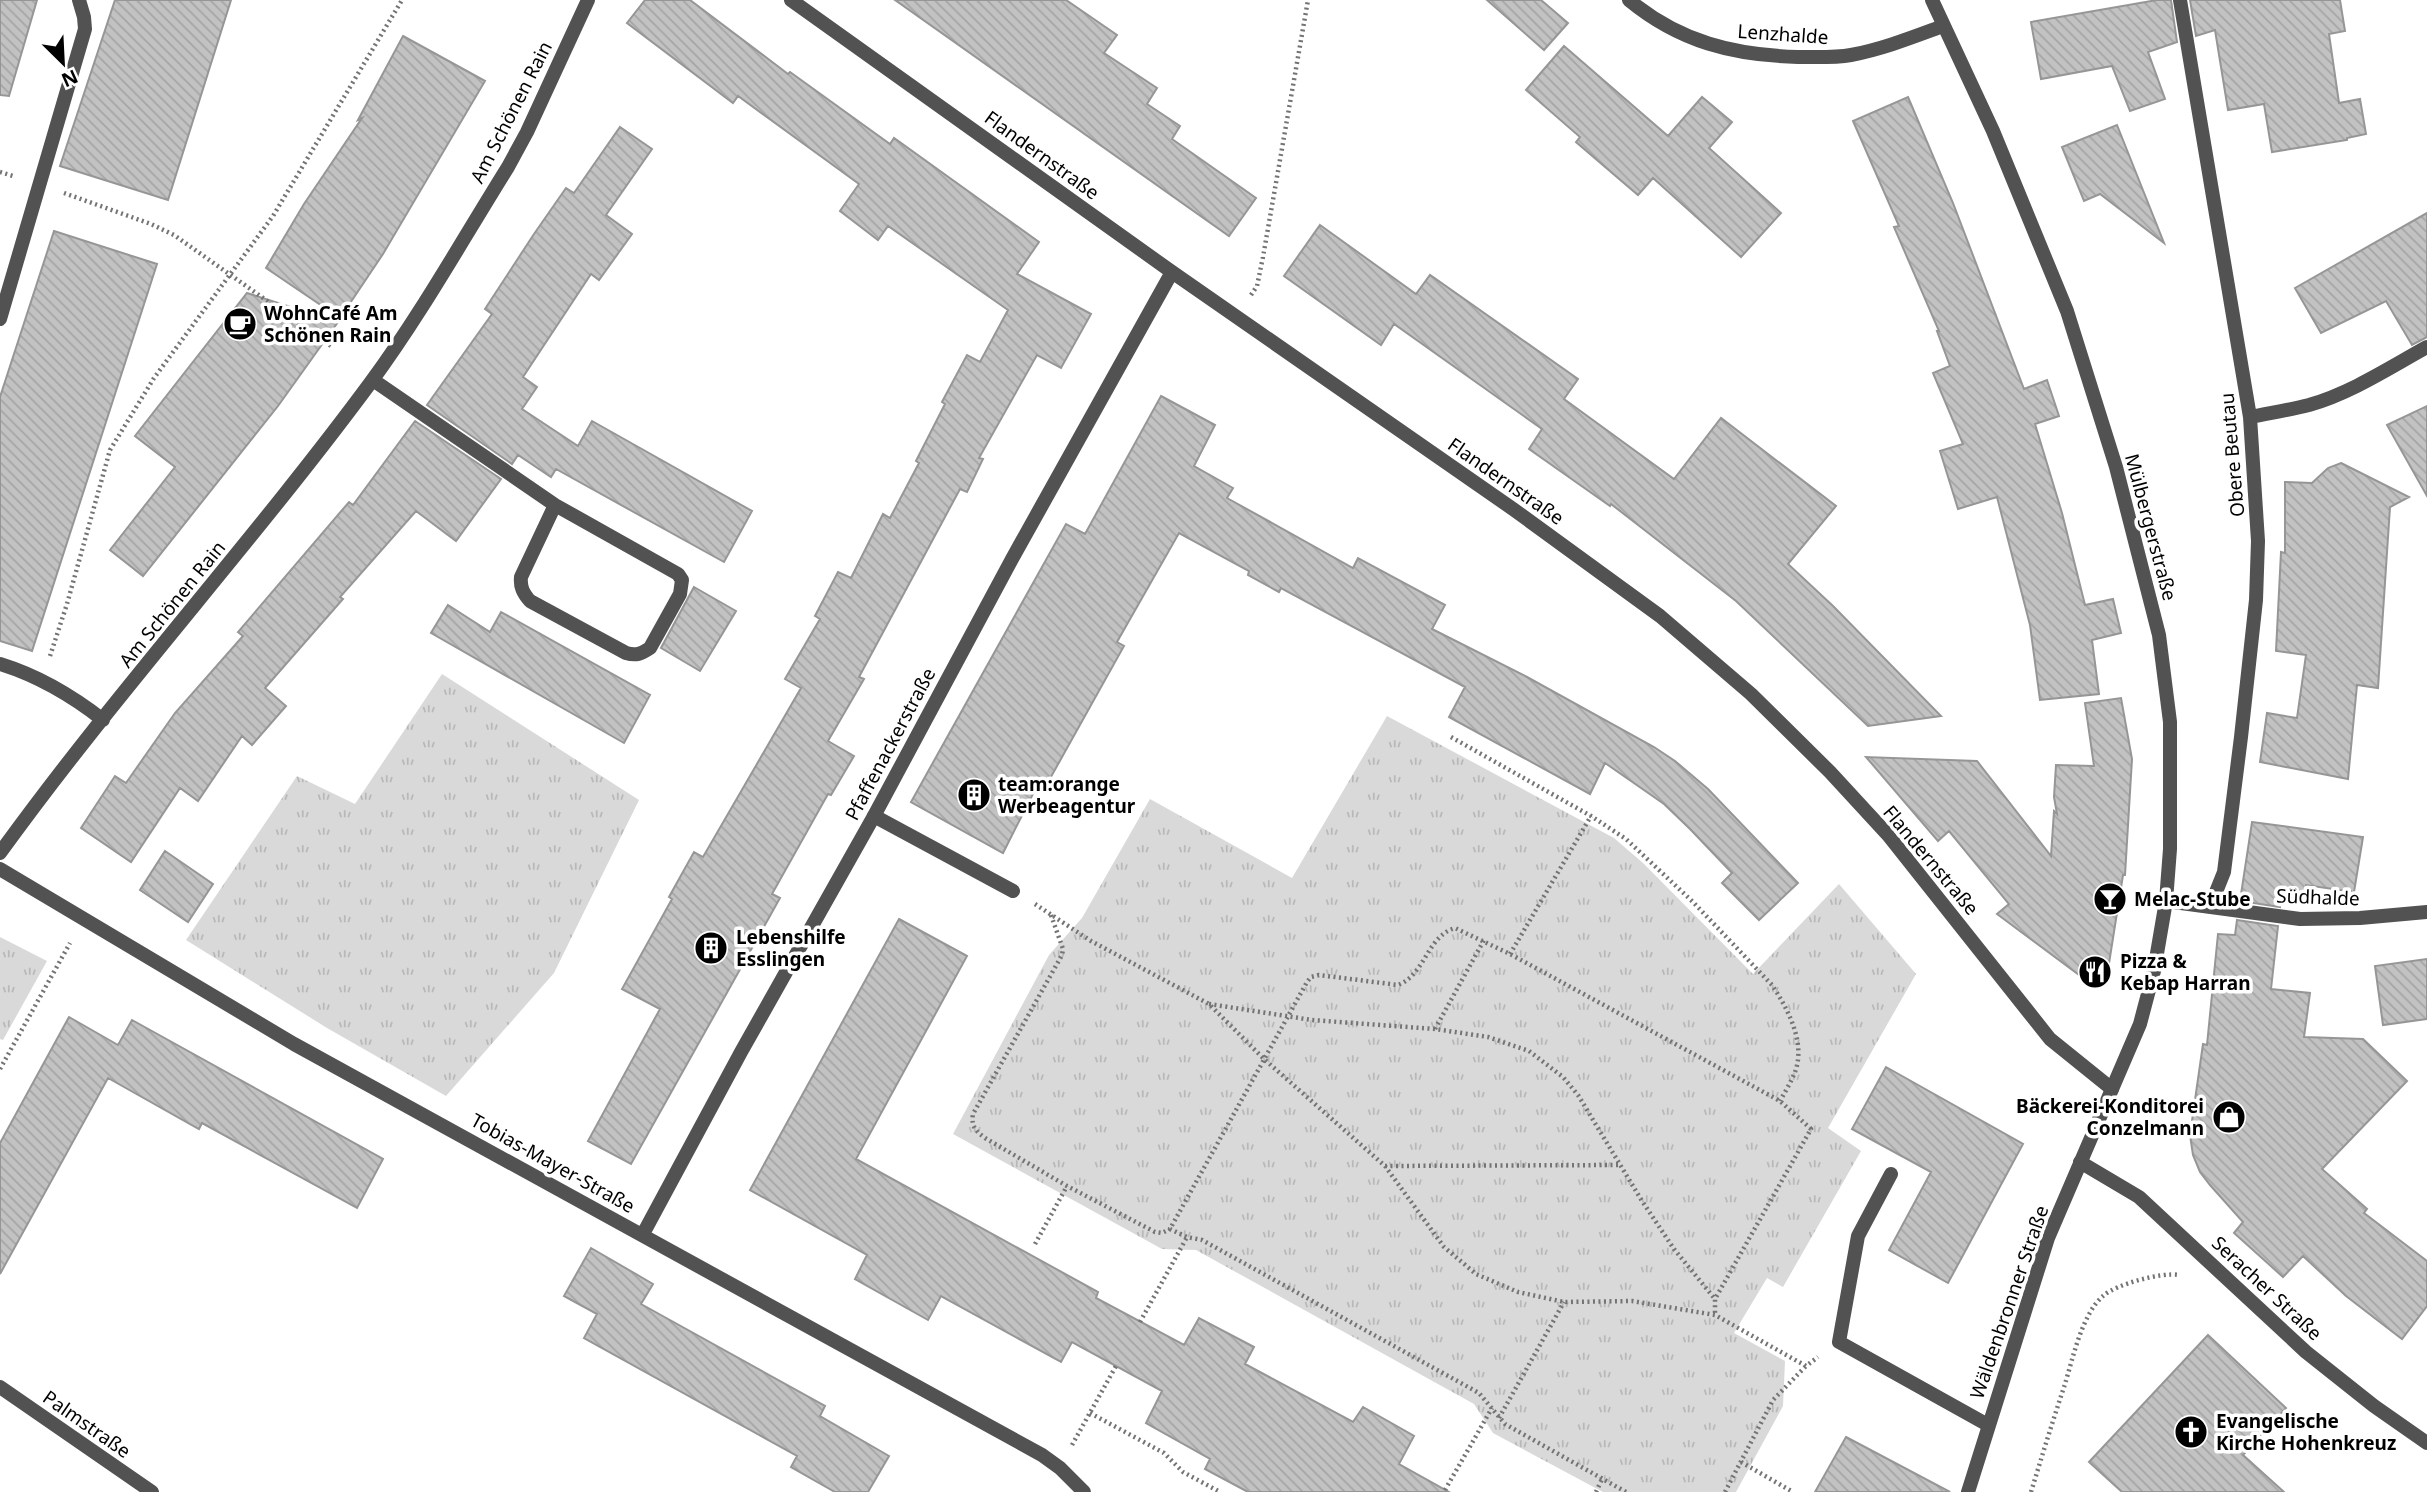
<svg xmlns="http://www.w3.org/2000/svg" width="2427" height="1492" font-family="'Noto Sans',sans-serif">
	<defs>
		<pattern id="grass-tufts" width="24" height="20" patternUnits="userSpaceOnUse" patternTransform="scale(1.75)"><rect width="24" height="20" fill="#d9d9d9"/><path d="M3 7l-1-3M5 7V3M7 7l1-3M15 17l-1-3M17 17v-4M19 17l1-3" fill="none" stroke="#b8b8b8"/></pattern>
		<pattern id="building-back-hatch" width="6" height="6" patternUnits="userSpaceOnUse" patternTransform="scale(1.75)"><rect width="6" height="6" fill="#c2c2c2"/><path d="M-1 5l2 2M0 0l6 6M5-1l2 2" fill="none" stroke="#a5a5a5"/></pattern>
	</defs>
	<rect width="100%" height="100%" fill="#fff"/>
	<path fill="url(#grass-tufts)" d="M 442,674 L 639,800 L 554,973 L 446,1096 L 327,1028 L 186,940 L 297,776 L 355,804 Z
		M 1387,716 L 1614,838 L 1643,863 L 1753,974 L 1839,884 L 1916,974 L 1828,1128 L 1861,1151 L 1783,1287 L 1767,1278 L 1734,1333 L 1785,1361 L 1783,1406 L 1736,1492 L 1603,1492 L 1493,1433 L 1474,1404 L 1196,1250 L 1162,1249 L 953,1134 L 1049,955 L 1082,918 L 1150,799 L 1292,878 Z
		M 0,937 L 47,961 L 3,1040 L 0,1039 Z"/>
	<path fill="url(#building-back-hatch)" stroke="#969696" stroke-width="2" d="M 0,0 L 37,0 L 9,96 L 0,95 Z
		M 115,0 L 231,0 L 168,200 L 60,166 Z
		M 645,0 L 690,0 L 788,74 L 790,72 L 890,144 L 894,138 L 1039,242 L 1017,274 L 1091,314 L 1061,368 L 1037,355 L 979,458 L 983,459 L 967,492 L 960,489 L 859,677 L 864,679 L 828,741 L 854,756 L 831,795 L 828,794 L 772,894 L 780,898 L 631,1164 L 588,1141 L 660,1009 L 622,989 L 672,899 L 669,897 L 694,852 L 703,857 L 801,688 L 785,679 L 820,619 L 815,616 L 838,572 L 851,578 L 883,514 L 890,518 L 919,463 L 916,461 L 945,404 L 942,402 L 967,355 L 980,362 L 1008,310 L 888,226 L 878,240 L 840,211 L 859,184 L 738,96 L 733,103 L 627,23 Z
		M 895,0 L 1066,0 L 1117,35 L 1104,53 L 1157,88 L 1147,104 L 1180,126 L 1172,139 L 1256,198 L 1229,236 Z
		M 1487,0 L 1541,0 L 1568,23 L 1544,50 Z
		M 2157,0 L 2171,0 L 2177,42 L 2148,52 L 2165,99 L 2130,111 L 2112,66 L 2041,79 L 2031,22 Z
		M 2190,0 L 2340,0 L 2345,31 L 2329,34 L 2339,103 L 2360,99 L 2366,134 L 2347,138 L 2347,140 L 2272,152 L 2264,104 L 2228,110 L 2215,30 L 2196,36 Z
		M 403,36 L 485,81 L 383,254 L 340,318 L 266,268 L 304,204 L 362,118 L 358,120 Z
		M 1564,46 L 1668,136 L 1702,97 L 1732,122 L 1709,148 L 1781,213 L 1741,257 L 1653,178 L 1638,195 L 1576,142 L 1580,137 L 1526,90 Z
		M 1908,97 L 1953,203 L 2024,389 L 2047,380 L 2059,416 L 2035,424 L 2062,513 L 2085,605 L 2113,599 L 2121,633 L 2092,640 L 2099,694 L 2040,700 L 2030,625 L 1997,497 L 1958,509 L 1940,451 L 1963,444 L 1933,373 L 1950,366 L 1937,331 L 1939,331 L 1894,227 L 1899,226 L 1853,121 Z
		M 2117,125 L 2164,243 L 2100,194 L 2084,201 L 2062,147 Z
		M 620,127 L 652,149 L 606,215 L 632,234 L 599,280 L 591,274 L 523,377 L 537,387 L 522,409 L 578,446 L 592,421 L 752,511 L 724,562 L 556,469 L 551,477 L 518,455 L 512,464 L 427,405 L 492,314 L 485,309 L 534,234 L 566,188 L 574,193 Z
		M 2427,213 L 2427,337 L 2412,345 L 2386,301 L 2321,333 L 2295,288 Z
		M 1320,225 L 1416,294 L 1430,275 L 1578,379 L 1564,399 L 1674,479 L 1721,418 L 1836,506 L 1788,564 L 1833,606 L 1941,716 L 1868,726 L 1736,601 L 1611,504 L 1610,506 L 1529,449 L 1542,429 L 1394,324 L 1381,345 L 1284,276 Z
		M 54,231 L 157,264 L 32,651 L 0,641 L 0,397 Z
		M 247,293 L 338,322 L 278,406 L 143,576 L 110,550 L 175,467 L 135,436 Z
		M 1161,396 L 1215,425 L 1194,466 L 1233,488 L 1227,498 L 1353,568 L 1358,558 L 1445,605 L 1432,629 L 1527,677 L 1654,747 L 1675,761 L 1708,789 L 1798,883 L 1759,920 L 1722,883 L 1732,873 L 1690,829 L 1664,804 L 1605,763 L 1590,794 L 1449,717 L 1465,687 L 1281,588 L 1279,592 L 1248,575 L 1249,571 L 1179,533 L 1117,642 L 1124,646 L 1047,784 L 1040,780 L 1003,853 L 911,802 L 1066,524 L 1085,534 Z
		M 2427,406 L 2427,496 L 2387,425 Z
		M 415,421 L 501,479 L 456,541 L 416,511 L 340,597 L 343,599 L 265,688 L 286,706 L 252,745 L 242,736 L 198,801 L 180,788 L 131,862 L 81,828 L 115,776 L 126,783 L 175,713 L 243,636 L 238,632 L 349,502 L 353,505 Z
		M 2341,463 L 2409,497 L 2390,507 L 2378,688 L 2357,685 L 2348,779 L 2260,762 L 2267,713 L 2297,718 L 2306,655 L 2276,651 L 2281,552 L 2285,553 L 2285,482 L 2312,483 L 2328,468 Z
		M 694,587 L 736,611 L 700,671 L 661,648 Z
		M 448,605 L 490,632 L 501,612 L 650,695 L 624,743 L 431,633 Z
		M 2121,698 L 2132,759 L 2125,875 L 2123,875 L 2107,976 L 2090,983 L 1997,914 L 2009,904 L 1949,831 L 1938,841 L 1866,757 L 1977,761 L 2051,856 L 2054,811 L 2057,814 L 2054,797 L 2056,765 L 2094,766 L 2085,703 Z
		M 2252,822 L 2363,837 L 2354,892 L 2306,885 L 2304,894 L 2281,890 L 2280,907 L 2240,901 Z
		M 165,851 L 213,884 L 188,922 L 140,890 Z
		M 899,919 L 967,956 L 856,1159 L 1098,1292 L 1096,1298 L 1184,1345 L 1199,1318 L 1254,1347 L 1245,1364 L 1353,1422 L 1363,1407 L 1414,1436 L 1399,1464 L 1449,1492 L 1248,1492 L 1205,1469 L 1210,1459 L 1146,1423 L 1162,1391 L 1072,1342 L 1061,1362 L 941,1296 L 928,1320 L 855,1279 L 867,1255 L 750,1190 Z
		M 2237,920 L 2278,926 L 2271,989 L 2310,993 L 2304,1037 L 2363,1039 L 2407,1081 L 2322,1169 L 2367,1209 L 2364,1213 L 2427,1261 L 2427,1306 L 2402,1339 L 2346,1296 L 2303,1256 L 2283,1277 L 2234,1233 L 2243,1222 L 2210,1185 L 2200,1172 L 2193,1155 L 2190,1135 L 2203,1044 L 2207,1045 L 2218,934 L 2235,935 Z
		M 2427,959 L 2427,1019 L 2383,1025 L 2375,966 Z
		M 69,1017 L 118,1045 L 132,1020 L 383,1159 L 357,1208 L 202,1123 L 199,1129 L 108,1078 L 0,1274 L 0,1143 Z
		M 1886,1067 L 2023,1144 L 1948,1283 L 1889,1250 L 1931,1172 L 1852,1129 Z
		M 591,1248 L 653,1284 L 641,1304 L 825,1406 L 820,1416 L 889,1456 L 868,1492 L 835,1492 L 791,1467 L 797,1456 L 584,1338 L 597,1314 L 564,1296 Z
		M 2208,1335 L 2286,1408 L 2243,1455 L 2284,1492 L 2122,1492 L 2089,1462 Z
		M 1846,1437 L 1950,1492 L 1815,1492 Z"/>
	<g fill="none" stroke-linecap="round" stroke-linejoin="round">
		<path stroke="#747474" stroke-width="4.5" stroke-dasharray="2 3.5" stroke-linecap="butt" d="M 0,172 L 13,176
			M 64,193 L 151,224 L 174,235 L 331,346
			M 1251,295 L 1257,286 L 1263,257 L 1308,0
			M 50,656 L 67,604 L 110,450 L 154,378 L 273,216 L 402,0
			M 1451,737 L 1591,816 L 1626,839 L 1693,902 L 1772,985 C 1788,1009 1806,1043 1795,1072 C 1791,1082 1785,1092 1780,1101
			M 1035,904 L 1091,941 L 1209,1004 L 1264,1059 L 1385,1166 L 1444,1247 L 1476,1274 L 1518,1292 L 1564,1302 L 1632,1301 L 1715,1315 L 1806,1366 L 1818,1357
			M 1051,915 L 1063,949 L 1062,955 L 973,1114 C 971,1127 976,1131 985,1138 L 1067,1186 L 1155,1232 L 1162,1233 L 1170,1229
			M 1510,954 L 1591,816
			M 1209,1004 L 1312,1020 L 1435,1029 L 1488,1037 L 1529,1051 L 1563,1077 L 1578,1095 L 1642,1201 L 1674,1249 L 1715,1299
			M 1435,1029 L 1484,940
			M 0,1069 L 70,943
			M 1385,1166 L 1620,1165
			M 1035,1244 L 1067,1186
			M 1140,1322 L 1187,1237
			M 1090,1413 L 1164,1453 L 1183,1472 L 1220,1492
			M 1499,1418 L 1564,1302
			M 1072,1445 L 1116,1366
			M 1741,1462 L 1793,1492
			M 1445,1490 L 1492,1408
			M 1596,1492 L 1602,1479
			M 1626,1492 L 1505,1424 L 1479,1393 L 1202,1240 L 1187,1237 L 1170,1229 L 1307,982 L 1311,977 L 1319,975 L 1398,985 C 1425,975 1427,936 1455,928 L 1510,954 L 1780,1101 L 1811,1129 L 1715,1299 L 1715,1315
			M 1725,1492 L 1773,1400 L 1806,1366
			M 2031,1492 C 2042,1456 2053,1420 2065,1384 C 2073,1358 2082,1314 2103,1296 C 2116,1284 2162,1272 2179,1275"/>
		<path stroke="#525252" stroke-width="14" d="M 874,816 L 1013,891
			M 1891,1174 L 1858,1236 L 1839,1342 L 1988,1425"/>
		<path stroke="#525252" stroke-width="14" d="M 791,0 L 1172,272 L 1513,509 L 1660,616 L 1751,694 L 1830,772 L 1888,835 L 2050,1039 L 2112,1089
			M 1629,0 C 1680,42 1733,55 1798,57 C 1815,57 1834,58 1851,55 C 1883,49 1913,37 1943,26
			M 2180,0 L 2250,417 L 2258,541 L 2256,600 L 2241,737 L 2224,872 L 2210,907
			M 0,319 L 85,29 L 84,17 L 79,0
			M 373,380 L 555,505 L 678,574 L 682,580 L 680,594 L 650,648 C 641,654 636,656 626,653 L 530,601 C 523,593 520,587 521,577 L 555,505
			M 2250,417 C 2269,413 2289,410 2309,405 C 2351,393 2389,368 2427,347
			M 0,664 C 39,676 71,695 103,720
			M 0,853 C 117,691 252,543 371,382 C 421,314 463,239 508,167 L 527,132 L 588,0
			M 0,869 L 294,1044 L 1042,1455 L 1060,1468 L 1084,1492
			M 2166,901 L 2300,919 L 2360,918 L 2427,912
			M 2080,1162 L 2139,1197 L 2306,1352 L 2374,1406 L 2427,1443
			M 643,1234 L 741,1052 L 874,816 L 1012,559 L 1172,272
			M 0,1387 L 152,1492"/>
		<path stroke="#525252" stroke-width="14" d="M 1932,0 L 1993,131 L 2067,311 L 2116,467 L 2159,635 L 2170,722 L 2170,849 L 2166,901 L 2154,971 L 2140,1024 L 2048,1238 L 1968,1492"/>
	</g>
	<defs>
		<symbol id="cafe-disc" viewBox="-11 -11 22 22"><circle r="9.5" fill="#000" stroke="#fff"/><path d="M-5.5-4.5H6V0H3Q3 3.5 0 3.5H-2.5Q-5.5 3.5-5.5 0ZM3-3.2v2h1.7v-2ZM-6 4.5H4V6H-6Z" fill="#fff"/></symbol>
		<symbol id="building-disc" viewBox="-11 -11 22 22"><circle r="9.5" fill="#000" stroke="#fff"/><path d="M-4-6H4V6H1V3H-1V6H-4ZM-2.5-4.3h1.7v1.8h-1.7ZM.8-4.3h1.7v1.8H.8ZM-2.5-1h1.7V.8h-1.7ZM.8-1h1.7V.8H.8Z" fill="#fff"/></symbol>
		<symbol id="bar-disc" viewBox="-11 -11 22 22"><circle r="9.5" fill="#000" stroke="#fff"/><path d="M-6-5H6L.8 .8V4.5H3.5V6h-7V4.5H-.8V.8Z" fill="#fff"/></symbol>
		<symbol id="restaurant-disc" viewBox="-11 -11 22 22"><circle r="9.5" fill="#000" stroke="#fff"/><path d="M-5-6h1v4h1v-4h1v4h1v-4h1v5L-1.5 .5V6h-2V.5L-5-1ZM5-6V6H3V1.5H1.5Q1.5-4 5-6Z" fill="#fff"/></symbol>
		<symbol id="shop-disc" viewBox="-11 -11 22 22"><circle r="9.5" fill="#000" stroke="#fff"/><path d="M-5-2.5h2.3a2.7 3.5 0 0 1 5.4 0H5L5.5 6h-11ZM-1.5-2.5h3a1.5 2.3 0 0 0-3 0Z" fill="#fff"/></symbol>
		<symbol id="church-disc" viewBox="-11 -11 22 22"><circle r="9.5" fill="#000" stroke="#fff"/><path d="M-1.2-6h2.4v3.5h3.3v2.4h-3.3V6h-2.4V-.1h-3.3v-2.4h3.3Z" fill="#fff"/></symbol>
	</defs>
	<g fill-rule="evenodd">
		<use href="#cafe-disc" x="221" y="305" width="38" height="38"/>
		<use href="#building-disc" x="955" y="776" width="38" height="38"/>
		<use href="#bar-disc" x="2091" y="880" width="38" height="38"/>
		<use href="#building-disc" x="692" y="929" width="38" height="38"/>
		<use href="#restaurant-disc" x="2076" y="953" width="38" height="38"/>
		<use href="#shop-disc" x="2210" y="1098" width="38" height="38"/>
		<use href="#church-disc" x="2172" y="1413" width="38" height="38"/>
	</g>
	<g text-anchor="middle" stroke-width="7" stroke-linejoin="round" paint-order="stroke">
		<g font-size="19" fill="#000" stroke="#fff">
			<text transform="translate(1783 34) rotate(4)" y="7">Lenzhalde</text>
			<text transform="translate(511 112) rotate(-63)" y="7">Am Schönen Rain</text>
			<text transform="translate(1042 155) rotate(36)" y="7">Flandernstraße</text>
			<text transform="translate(2232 455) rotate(-95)" y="7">Obere Beutau</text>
			<text transform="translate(1506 481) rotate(35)" y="7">Flandernstraße</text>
			<text transform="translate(2151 527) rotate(75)" y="7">Mülbergerstraße</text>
			<text transform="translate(172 604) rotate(-51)" y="7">Am Schönen Rain</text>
			<text transform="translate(890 744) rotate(-62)" y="7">Pfaffenackerstraße</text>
			<text transform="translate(1931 860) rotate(50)" y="7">Flandernstraße</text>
			<text transform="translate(2318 897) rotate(2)" y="7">Südhalde</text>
			<text transform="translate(553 1163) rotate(29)" y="7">Tobias-Mayer-Straße</text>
			<text transform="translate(2267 1288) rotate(43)" y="7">Seracher Straße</text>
			<text transform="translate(2009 1302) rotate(-71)" y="7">Wäldenbronner Straße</text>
			<text transform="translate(87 1424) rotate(35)" y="7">Palmstraße</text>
		</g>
		<g font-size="19" font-weight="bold" fill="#000" stroke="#fff" text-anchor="start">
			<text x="264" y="320">WohnCafé Am<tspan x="264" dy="22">Schönen Rain</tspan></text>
			<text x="998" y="791">team:orange<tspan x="998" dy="22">Werbeagentur</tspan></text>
			<text x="2134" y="906">Melac-Stube</text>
			<text x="736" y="944">Lebenshilfe<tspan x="736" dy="22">Esslingen</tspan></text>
			<text x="2120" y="968">Pizza &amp;<tspan x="2120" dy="22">Kebap Harran</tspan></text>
			<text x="2204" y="1113" text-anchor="end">Bäckerei-Konditorei<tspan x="2204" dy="22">Conzelmann</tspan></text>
			<text x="2216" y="1428">Evangelische<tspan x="2216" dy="22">Kirche Hohenkreuz</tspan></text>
		</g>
	</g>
	<g transform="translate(63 63) rotate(156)" stroke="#ffffff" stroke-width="5" paint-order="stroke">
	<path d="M0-5L12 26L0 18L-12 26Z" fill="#000000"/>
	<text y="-10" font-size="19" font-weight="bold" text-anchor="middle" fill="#000000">N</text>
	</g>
</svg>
